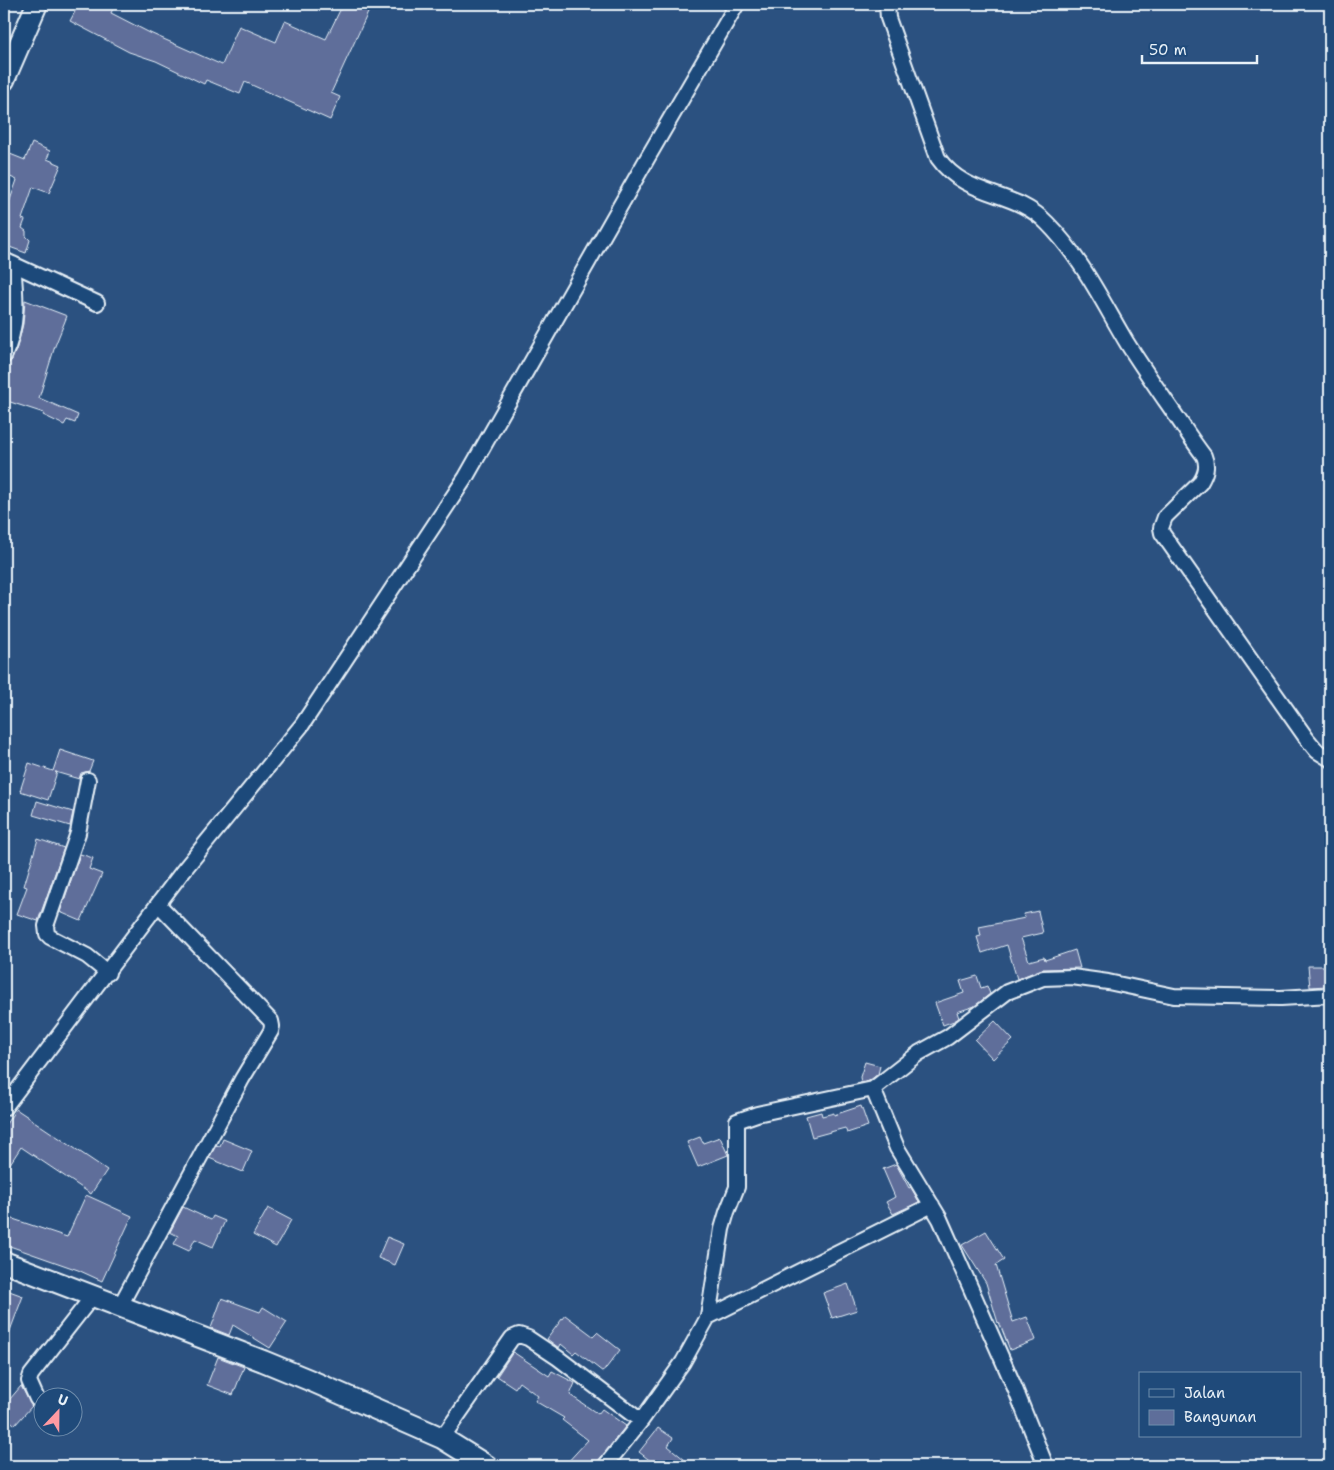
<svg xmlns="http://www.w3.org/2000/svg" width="1334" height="1470" font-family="'Shantell Sans',sans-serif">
	<rect width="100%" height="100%" fill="#2b5180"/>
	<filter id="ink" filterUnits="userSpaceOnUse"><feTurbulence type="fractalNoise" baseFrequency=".02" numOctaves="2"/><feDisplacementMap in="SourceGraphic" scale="10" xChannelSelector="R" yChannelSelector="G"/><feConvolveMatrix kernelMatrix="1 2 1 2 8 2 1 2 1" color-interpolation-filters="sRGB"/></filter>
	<g filter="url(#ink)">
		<path fill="#5e6e9a" stroke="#e8f1f8" d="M 79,4 L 115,4 L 111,13 L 150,33 L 222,65 L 239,26 L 276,42 L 285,21 L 326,39 L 343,4 L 372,4 L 331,93 L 340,97 L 330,120 L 245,82 L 240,94 L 206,80 L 204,84 L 156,61 L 129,52 L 70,21 Z
			M 32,143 L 50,151 L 47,159 L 61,165 L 49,193 L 33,187 L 22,219 L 25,220 L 22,228 L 26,231 L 26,236 L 30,240 L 26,253 L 4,245 L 4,217 L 17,180 L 4,174 L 4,170 L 10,154 L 25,160 Z
			M 25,300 L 67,316 L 55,346 L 39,398 L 78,415 L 75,423 L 67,420 L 64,425 L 43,415 L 44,413 L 4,400 L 4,365 L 9,363 L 12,360 L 17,347 L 23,324 Z
			M 60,750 L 93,761 L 89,771 L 81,773 L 79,779 L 55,772 L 57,772 L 48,800 L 20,791 L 29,763 L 53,771 Z
			M 37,801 L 73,812 L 70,826 L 33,815 Z
			M 38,839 L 64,848 L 38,921 L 17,914 L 27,887 L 24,886 Z
			M 80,854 L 93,858 L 89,869 L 102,874 L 81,921 L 60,912 Z
			M 1038,911 L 1043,933 L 1021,938 L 1029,961 L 1044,957 L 1045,960 L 1075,950 L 1080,968 L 1042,969 L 1017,979 L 1007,945 L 982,953 L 977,937 L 981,936 L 979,927 L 1025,918 L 1024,914 Z
			M 1308,966 L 1330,966 L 1330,983 L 1327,983 L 1327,986 L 1310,987 Z
			M 977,976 L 981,988 L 987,986 L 990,994 L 975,1006 L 957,1012 L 959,1018 L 954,1021 L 943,1025 L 935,1003 L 964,993 L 960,981 Z
			M 995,1021 L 1013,1040 L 993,1059 L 975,1040 Z
			M 865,1062 L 880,1066 L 878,1074 L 869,1081 L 861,1083 L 860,1077 Z
			M 861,1106 L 868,1126 L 847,1133 L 845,1128 L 812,1137 L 806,1116 L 821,1112 L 822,1116 L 834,1113 L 834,1115 Z
			M 16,1109 L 107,1170 L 91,1194 L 21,1147 L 4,1173 L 4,1127 Z
			M 700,1137 L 703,1143 L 720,1137 L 728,1155 L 698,1167 L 687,1142 Z
			M 223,1139 L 252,1151 L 243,1172 L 209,1158 L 216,1145 L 220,1146 Z
			M 896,1164 L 909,1188 L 911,1187 L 919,1202 L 893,1214 L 886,1202 L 895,1197 L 883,1169 Z
			M 86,1195 L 132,1216 L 102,1281 L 78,1270 L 4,1244 L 4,1216 L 67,1237 Z
			M 183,1207 L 211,1220 L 213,1216 L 225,1221 L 213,1247 L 195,1239 L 189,1251 L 174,1244 L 178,1236 L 170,1232 Z
			M 268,1208 L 291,1220 L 276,1247 L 253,1235 Z
			M 986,1231 L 1004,1260 L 996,1265 L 1013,1322 L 1027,1317 L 1036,1340 L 1010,1350 L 999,1322 L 998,1323 L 986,1283 L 962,1245 Z
			M 387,1237 L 404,1244 L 395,1265 L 378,1258 Z
			M 848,1284 L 857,1310 L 832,1318 L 823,1293 Z
			M 4,1289 L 23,1296 L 5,1344 L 4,1344 Z
			M 222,1298 L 260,1312 L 263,1307 L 287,1322 L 270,1348 L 233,1325 L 229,1335 L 211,1328 Z
			M 565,1315 L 593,1336 L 597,1332 L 620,1350 L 603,1372 L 576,1351 L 573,1354 L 561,1344 L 559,1348 L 547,1339 Z
			M 513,1352 L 549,1376 L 552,1371 L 575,1383 L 570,1395 L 598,1414 L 602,1409 L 626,1426 L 598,1461 L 596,1466 L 564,1466 L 588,1440 L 562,1420 L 564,1418 L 535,1401 L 538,1396 L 519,1382 L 515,1388 L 497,1376 Z
			M 218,1357 L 244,1367 L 233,1395 L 207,1385 Z
			M 21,1386 L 32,1406 L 15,1425 L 4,1415 L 4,1406 Z
			M 658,1428 L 673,1438 L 668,1446 L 685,1460 L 680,1466 L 657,1466 L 639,1452 Z"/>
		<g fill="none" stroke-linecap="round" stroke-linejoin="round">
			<defs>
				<path id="street" d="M 887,4 L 888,18 L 938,158 C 967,199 1014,189 1047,223 C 1081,257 1102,301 1127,343 C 1139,362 1152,381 1165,400 C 1178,418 1190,438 1204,456 C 1208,466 1206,473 1200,483 L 1165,517 L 1161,528 L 1162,533 L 1307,739 L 1317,751 L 1330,759
					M 4,260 L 97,303
					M 4,356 C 19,326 16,296 13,264
					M 88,780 L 78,833 L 46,926 L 47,934 L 50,937 L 87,956 L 108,973
					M 4,1108 L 183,871 L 302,725 L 466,477 L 648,157 L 737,4
					M 120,1306 L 242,1079 L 271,1031 L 272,1026 L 271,1021 L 159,905
					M 708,1317 L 932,1205
					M 37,1399 L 29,1381 L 31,1375 L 92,1297
					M 442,1438 L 512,1338 L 519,1335 L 528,1338 L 558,1358 L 641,1421
					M 605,1466 L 641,1421 L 683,1362 L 708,1317 L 722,1229 L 727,1212 L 737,1187 L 737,1121 L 757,1114 L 873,1089
					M 1046,1466 L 1014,1386 L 940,1219 L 897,1148 L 873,1089 L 919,1053 L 948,1037 L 1007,992 L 1043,978 L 1072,977 L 1108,982 L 1174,996 L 1281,998 L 1330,995"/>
				<path id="secondary" d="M 4,80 L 37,4
					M 4,1262 L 263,1361 L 314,1382 L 442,1438 L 487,1466"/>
			</defs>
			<use href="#street" stroke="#e8f1f8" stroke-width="18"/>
			<use href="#secondary" stroke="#e8f1f8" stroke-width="24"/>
			<use href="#street" stroke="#1f4a7a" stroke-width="14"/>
			<use href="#secondary" stroke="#1f4a7a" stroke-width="20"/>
		</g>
	</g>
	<rect width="1334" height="1470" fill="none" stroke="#1f4a7a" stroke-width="20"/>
	<rect x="10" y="10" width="1314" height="1450" fill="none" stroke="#e8f1f8" stroke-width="2" filter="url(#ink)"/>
	<rect x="1139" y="1372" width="162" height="65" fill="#1f4a7a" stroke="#6f8dac"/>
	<rect x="1149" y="1389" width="25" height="8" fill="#1f4a7a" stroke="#6f8dac"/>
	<text x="1184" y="1398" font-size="15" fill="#e8f1f8">Jalan</text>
	<rect x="1149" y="1410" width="25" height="15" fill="#5e6e9a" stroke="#6f8dac"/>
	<text x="1184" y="1422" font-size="15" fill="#e8f1f8">Bangunan</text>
	<g transform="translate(58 1412) rotate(22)"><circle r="24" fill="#1f4a7a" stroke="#6f8dac"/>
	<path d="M0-4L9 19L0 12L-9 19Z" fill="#ff9aa2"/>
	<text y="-8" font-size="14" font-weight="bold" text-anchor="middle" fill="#e8f1f8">U</text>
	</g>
	<path d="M1142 55v8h115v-8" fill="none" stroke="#e8f1f8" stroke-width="2.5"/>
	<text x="1149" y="55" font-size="15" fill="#e8f1f8" stroke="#1f4a7a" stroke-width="4" paint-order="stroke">50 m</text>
</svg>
